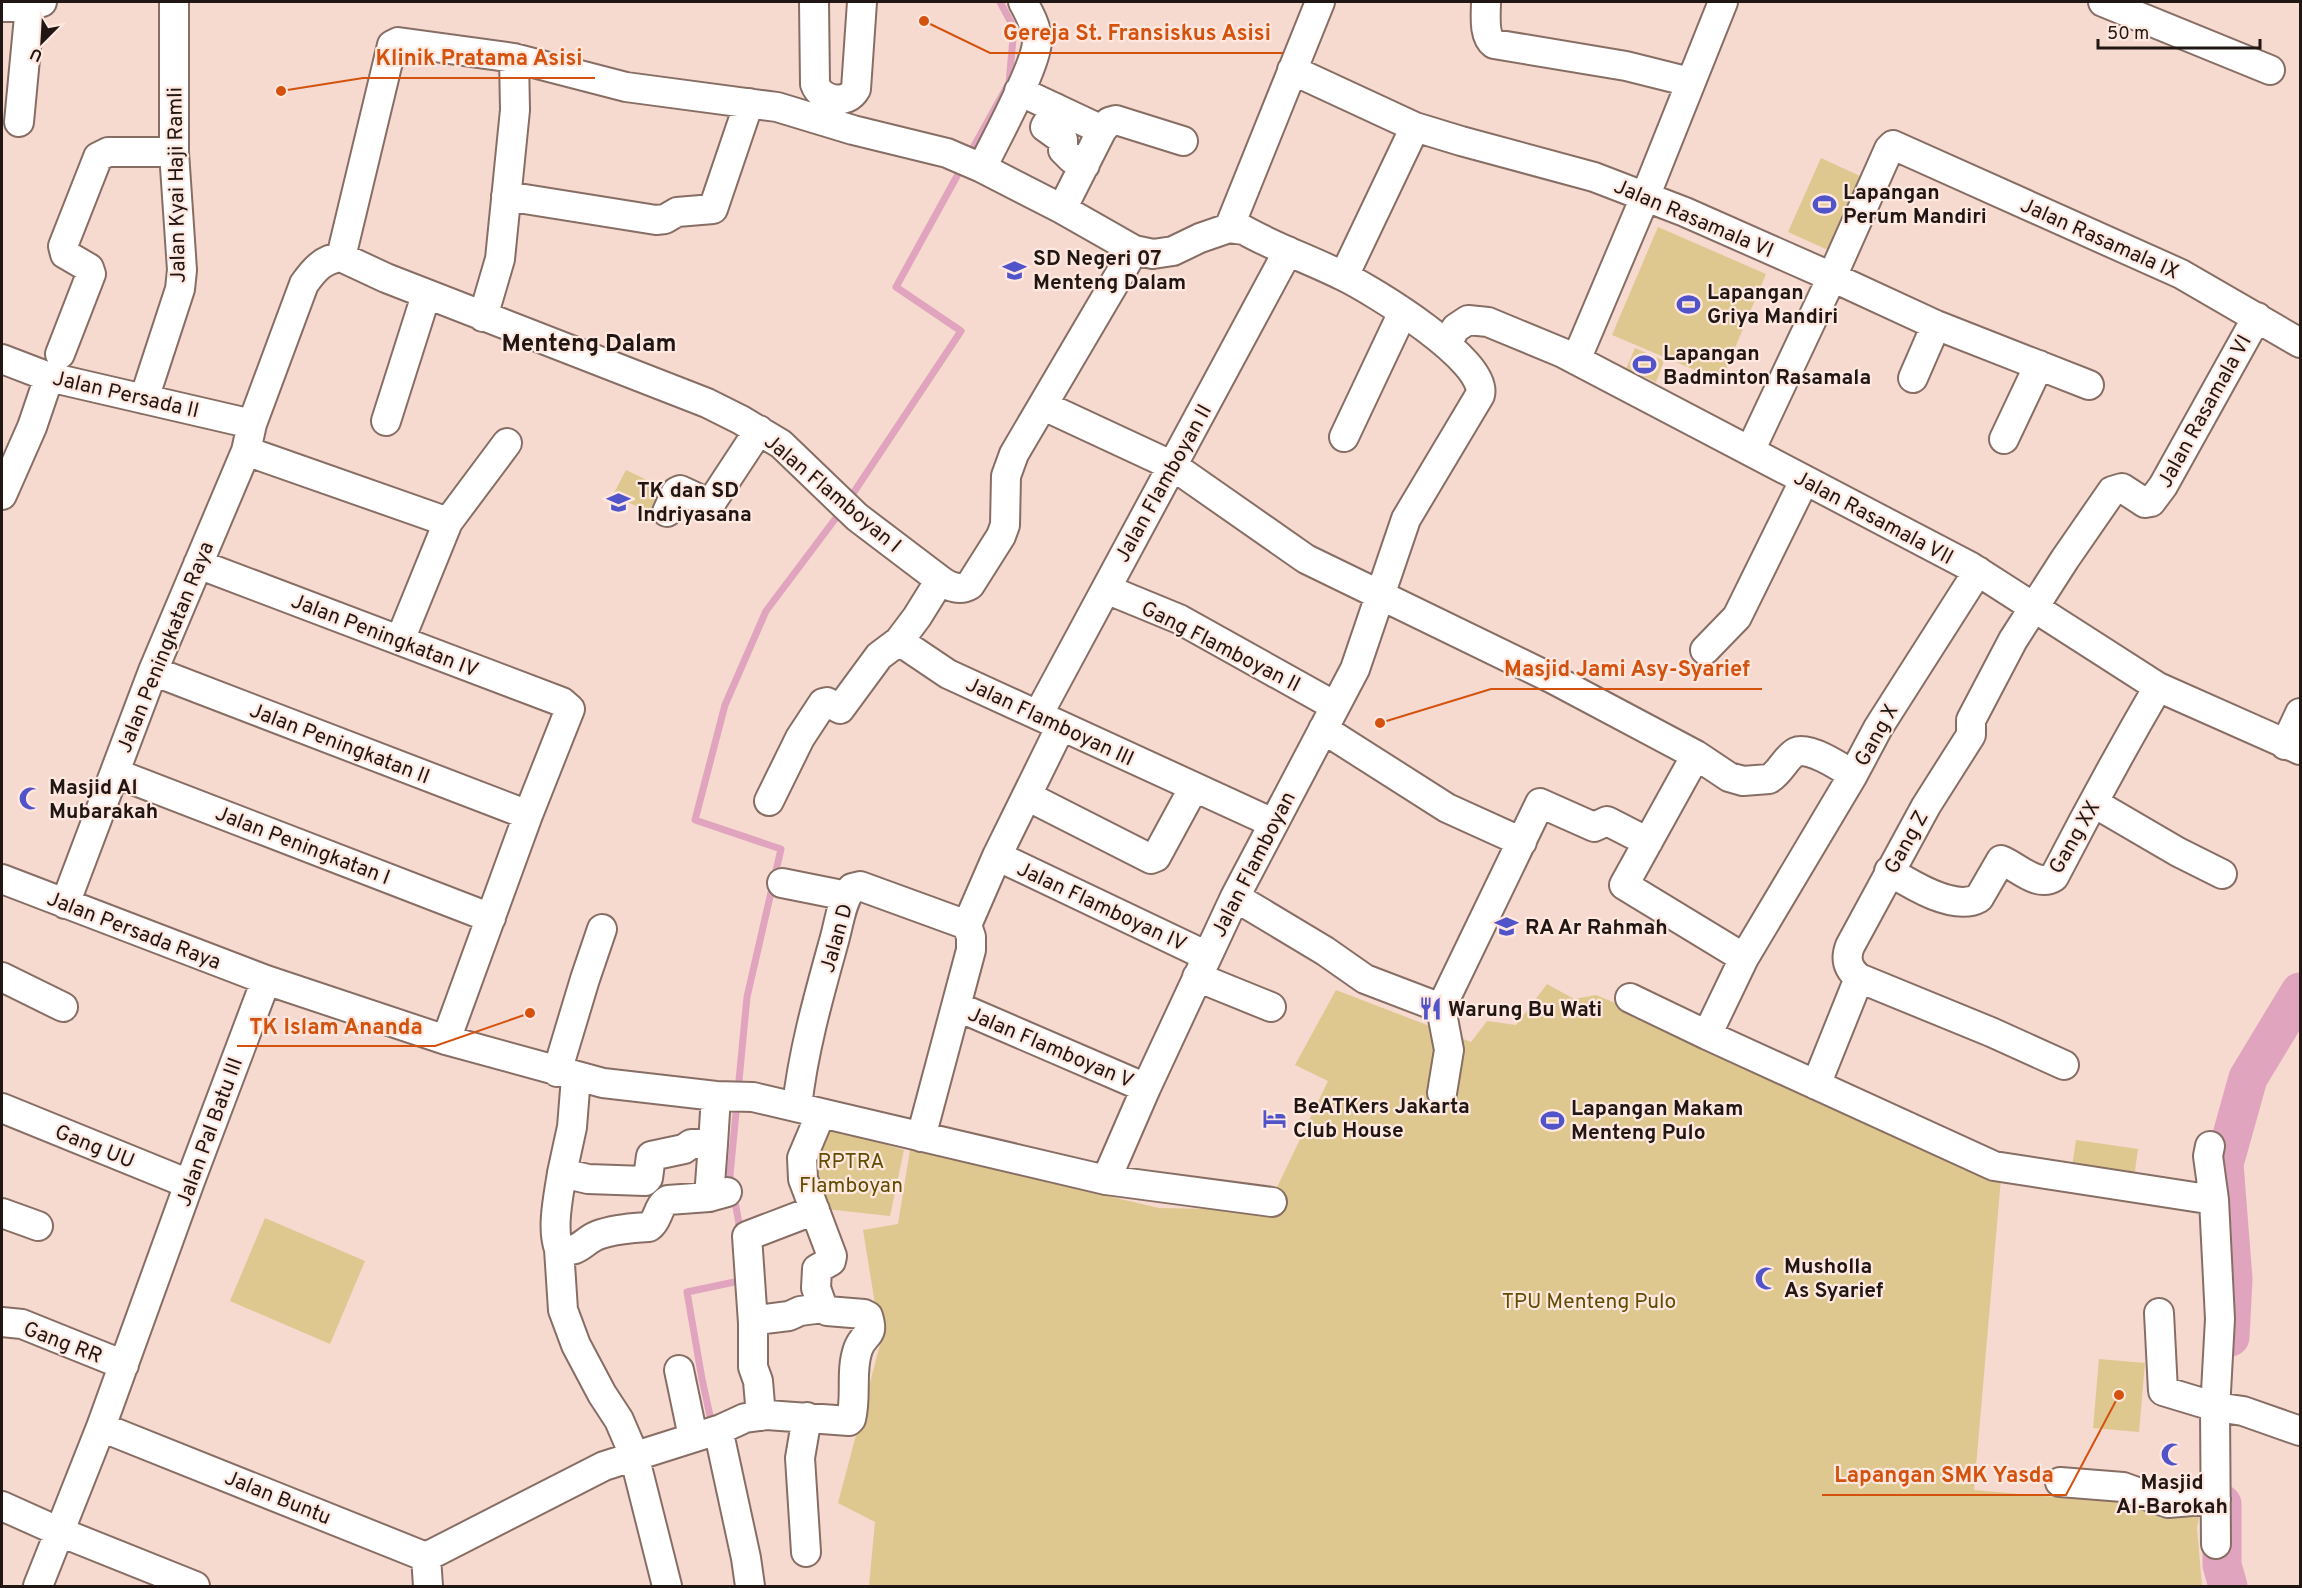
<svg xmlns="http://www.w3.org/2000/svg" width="2302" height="1588" font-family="Overpass,sans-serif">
	<rect width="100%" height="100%" fill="#f6d9cf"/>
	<path fill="#dec88f" d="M 1821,158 L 1862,177 L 1828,250 L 1788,232 Z
		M 1658,227 L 1766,274 L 1721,381 L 1612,335 Z
		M 1635,348 L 1664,361 L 1656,382 L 1626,369 Z
		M 626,470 L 674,493 L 661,518 L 613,495 Z
		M 1547,984 L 1574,999 L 1596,995 L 1816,1085 L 2001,1178 L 1974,1490 L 2055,1497 L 2116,1494 L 2161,1518 L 2201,1507 L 2197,1528 L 2202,1586 L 869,1586 L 875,1522 L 838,1503 L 881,1341 L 863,1230 L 898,1224 L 910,1150 L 1159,1208 L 1266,1210 L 1328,1081 L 1295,1065 L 1336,990 L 1471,1042 L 1487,1021 L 1516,1025 Z
		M 822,1126 L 904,1150 L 890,1216 L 826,1209 L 806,1170 Z
		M 2076,1140 L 2138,1149 L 2133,1184 L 2071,1174 Z
		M 265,1218 L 365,1261 L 330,1344 L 230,1301 Z
		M 2099,1359 L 2145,1363 L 2139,1432 L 2093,1428 Z"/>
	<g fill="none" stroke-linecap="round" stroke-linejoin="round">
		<path stroke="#e1a4bf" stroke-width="7" d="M 969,155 L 1009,83 L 1014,28 L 1000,2
			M 848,501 L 961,331 L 896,287 L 962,167
			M 738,1091 L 747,997 L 781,849 L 695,820 L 725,705 L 766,611 L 842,510
			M 737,1102 L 730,1175 L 741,1234
			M 712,1425 L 702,1379 L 687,1292 L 744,1280"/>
		<path stroke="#e1a4bf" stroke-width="39" d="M 2230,1337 L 2233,1279 L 2224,1164 L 2248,1078 L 2300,992
			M 2222,1504 L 2222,1565 L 2228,1586"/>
		<defs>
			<path id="minor" d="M 814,2 L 815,84 C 821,101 847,106 856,89 L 862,2
				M 1486,2 C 1486,14 1483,36 1494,44 L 1626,66 L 1690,82
				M 2103,2 L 2270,70
				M 2,7 L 30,6 L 42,2
				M 1292,70 L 1415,127 L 1461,141 L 1594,177 L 1685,212 L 1832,277 L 1936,325 L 2089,385
				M 1019,91 L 1102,130
				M 1056,108 L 1045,127 L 1063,140 L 1063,150 L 1072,159 L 1085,165
				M 19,122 L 30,6
				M 982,168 C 994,142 1038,64 1037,40 C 1037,27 1029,13 1023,2
				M 506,196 L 656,220 L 665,219 L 677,212 L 713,209 L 749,103
				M 1062,209 L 1102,130 L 1109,122 L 1116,120 L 1183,141
				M 1229,228 L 1320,2
				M 341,257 L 386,278 L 707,403 L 741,420 L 781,444 L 857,517 L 940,580 C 949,587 960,591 970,585 L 1001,536 L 1005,525 L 1006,476 L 1014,454 L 1134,250 L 1153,254 L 1173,251 L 1200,238 L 1229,228 L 1244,230 C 1276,248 1311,260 1343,276 C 1372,290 1489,361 1480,395 L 1406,519 L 1355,669 L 1235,897 L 1146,1088 L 1106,1180
				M 341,257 L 392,45 L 398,42 L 514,58 L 626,87 L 777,107 L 853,130 L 947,153 L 982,168 L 1062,209 L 1134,250
				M 1344,276 L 1415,127
				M 483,317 L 500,259 L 515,110 L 514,58
				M 1446,344 L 1456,328 L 1468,320 L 1488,322 L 1563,353 L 1971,567 L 2158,687 L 2300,750
				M 60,354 L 91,274 L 89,268 L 65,254 L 63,246 L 98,157 L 108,152 L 174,152
				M 2,359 L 49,377 L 252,424
				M 1576,360 L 1645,197 L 1723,2
				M 1913,378 L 1936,325
				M 144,399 L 180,289 L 182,270 L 174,152 L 174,2
				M 1044,406 L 1173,466 L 1306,559 L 1553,679 L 1696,755 L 1729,777 L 1743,781 L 1769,779 C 1780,773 1786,757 1796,752 C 1809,746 1842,768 1853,775 L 1878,728 L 1978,571
				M 386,421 L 426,295
				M 1344,437 L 1403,312
				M 2004,439 L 2039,365
				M 246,451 L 448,522
				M 1750,451 L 1832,277 L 1889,149 L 1893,145 L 2181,274 L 2300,343
				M 2,495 L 32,427 L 49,377
				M 667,512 L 676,492 L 680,490 L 706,502 L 713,500 L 759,430
				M 198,564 L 562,702 L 570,709 L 528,815 L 446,1040
				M 1106,589 L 1179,619 L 1335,706
				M 400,640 L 448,522 L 507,443
				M 899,641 L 948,674 L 1273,823
				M 1705,650 L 1737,617 L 1804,481
				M 153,671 L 528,815
				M 1038,715 L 1288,251
				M 1323,729 L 1447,808 L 1522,842
				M 2285,745 L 2300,713
				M 1696,755 L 1624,885 L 1744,958 L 1853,775
				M 115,773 L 491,918
				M 1027,796 L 1151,859 L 1156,857 L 1194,787
				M 769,801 L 800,738 L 823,703 L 827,702 L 840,709 L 879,656 L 899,641 L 917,617 L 940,580
				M 2094,803 L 2178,852 L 2222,874
				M 997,856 L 1207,956
				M 1889,871 C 1910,884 1954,912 1979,898 L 2001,860 C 2017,866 2037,888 2054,877 C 2087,813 2122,749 2158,687
				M 2,879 L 266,980 L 446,1040 L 603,1083 L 716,1096 L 753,1097 L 1106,1180 L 1272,1202
				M 782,883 L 847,896
				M 1235,897 L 1325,951 L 1365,979 L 1441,1008
				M 65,904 L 153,671 L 246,451 L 252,424 L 304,284 C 314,270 323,259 341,257
				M 1744,958 L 1707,1035 L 1994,1166 L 2214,1200 L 2220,1319 L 2215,1410 L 2216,1544
				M 2,977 L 63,1007
				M 1197,977 L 1271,1007
				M 1859,978 L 1991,1032 L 2064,1065
				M 1630,998 L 1707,1035
				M 956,1006 L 1146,1088
				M 1441,1008 L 1540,803 L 1594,827 L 1607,821 L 1648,842
				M 1441,1008 L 1449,1050 L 1442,1093
				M 557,1072 L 585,979 L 602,929
				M 576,1077 L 572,1127 L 562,1173 L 588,1179 L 645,1181 L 648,1178 L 651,1156 L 684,1149 L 691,1144 L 713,1144 L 716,1096
				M 1816,1085 L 1859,978 C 1848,969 1845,959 1850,946 L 1926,806 L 1971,735 L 1971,720 L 2013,640 L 2065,559 L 2112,491 L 2122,488 L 2145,503 L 2151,502 L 2163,486 L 2257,317
				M 797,1107 C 803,1051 819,995 834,941 C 839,924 841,902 852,888 L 860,886 L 967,925
				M 2,1108 L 189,1184
				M 921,1137 L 971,950 L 971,937 L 967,925 L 997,856 L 1061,726
				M 2210,1146 L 2208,1156 L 2214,1200
				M 562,1173 C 559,1194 551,1228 559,1249 C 580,1255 583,1239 601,1234 C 616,1229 633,1228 649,1227 C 659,1220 657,1206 668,1200 L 709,1197 L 727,1192
				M 709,1197 L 713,1144
				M 2,1213 L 38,1226
				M 559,1249 L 563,1310 L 576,1345 L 602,1394 L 619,1420 L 634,1455 L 667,1586
				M 2159,1313 L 2163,1391 L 2216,1407 L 2243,1411 L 2300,1431
				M 2,1322 L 22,1324 L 124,1365
				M 753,1323 L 757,1320 L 789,1316 L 800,1311 L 823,1308
				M 679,1370 L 693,1437
				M 761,1416 L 758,1381 L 753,1367 L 753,1323 L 747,1236 L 815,1210
				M 101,1427 L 426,1557 L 428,1586
				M 723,1428 L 720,1438 L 746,1558 L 750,1586
				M 2060,1482 L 2123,1487 L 2168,1503 L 2216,1499
				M 2,1506 L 60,1532 L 195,1586
				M 806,1552 L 800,1458 L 807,1417
				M 426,1557 L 604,1466 L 721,1429 L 745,1418 L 767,1415 L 849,1421 L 851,1419 C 857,1397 850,1371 858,1349 C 864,1332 875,1338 868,1316 L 864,1314 L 827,1311 L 823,1308 L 816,1288 L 817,1269 L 831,1261 L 832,1256 L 803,1179 L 802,1158 L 821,1113
				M 38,1586 L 101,1427 L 189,1184 L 266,980"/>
		</defs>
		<use href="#minor" stroke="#876e65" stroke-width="32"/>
		<use href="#minor" stroke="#fff" stroke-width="28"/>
	</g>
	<defs>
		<symbol id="stadium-bare" viewBox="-9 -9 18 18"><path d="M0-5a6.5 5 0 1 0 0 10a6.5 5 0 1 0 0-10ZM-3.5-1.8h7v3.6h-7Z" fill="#5153c9" stroke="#ffe8e0" stroke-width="2.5" paint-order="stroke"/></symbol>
		<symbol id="school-bare" viewBox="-9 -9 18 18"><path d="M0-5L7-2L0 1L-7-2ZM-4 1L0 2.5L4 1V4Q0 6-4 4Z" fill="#5153c9" stroke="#ffe8e0" stroke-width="2.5" paint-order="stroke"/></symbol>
		<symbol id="mosque-bare" viewBox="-9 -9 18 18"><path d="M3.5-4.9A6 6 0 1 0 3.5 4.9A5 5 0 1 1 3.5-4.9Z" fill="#5153c9" stroke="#ffe8e0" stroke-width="2.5" paint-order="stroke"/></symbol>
		<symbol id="restaurant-bare" viewBox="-9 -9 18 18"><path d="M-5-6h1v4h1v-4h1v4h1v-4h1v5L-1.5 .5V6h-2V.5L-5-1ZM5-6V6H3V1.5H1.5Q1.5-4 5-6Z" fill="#5153c9" stroke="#ffe8e0" stroke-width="2.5" paint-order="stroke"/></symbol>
		<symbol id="hotel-bare" viewBox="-9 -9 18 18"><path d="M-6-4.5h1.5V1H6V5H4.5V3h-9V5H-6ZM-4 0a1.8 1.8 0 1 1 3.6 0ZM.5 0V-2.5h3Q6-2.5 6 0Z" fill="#5153c9" stroke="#ffe8e0" stroke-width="2.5" paint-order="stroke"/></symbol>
	</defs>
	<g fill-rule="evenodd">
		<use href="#stadium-bare" x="1808" y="188" width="33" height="33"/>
		<use href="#school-bare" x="998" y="254" width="33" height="33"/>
		<use href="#stadium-bare" x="1672" y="288" width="33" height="33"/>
		<use href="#stadium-bare" x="1628" y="348" width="33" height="33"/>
		<use href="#school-bare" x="602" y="486" width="33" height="33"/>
		<use href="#mosque-bare" x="14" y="782" width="33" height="33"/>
		<use href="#school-bare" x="1490" y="910" width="33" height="33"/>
		<use href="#restaurant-bare" x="1414" y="992" width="33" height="33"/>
		<use href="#hotel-bare" x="1258" y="1102" width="33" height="33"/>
		<use href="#stadium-bare" x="1536" y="1104" width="33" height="33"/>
		<use href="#mosque-bare" x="1750" y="1262" width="33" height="33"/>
		<use href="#mosque-bare" x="2156" y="1438" width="33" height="33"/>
	</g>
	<g text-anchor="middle" stroke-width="4.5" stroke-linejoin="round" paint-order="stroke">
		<g font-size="21" fill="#201613" stroke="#ffe8e0">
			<text transform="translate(176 185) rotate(-91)" y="7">Jalan Kyai Haji Ramli</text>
			<text transform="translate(1694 218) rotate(23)" y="7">Jalan Rasamala VI</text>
			<text transform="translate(2100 238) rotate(24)" y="7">Jalan Rasamala IX</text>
			<text transform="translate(126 394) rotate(13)" y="7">Jalan Persada II</text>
			<text transform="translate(2204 411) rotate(-61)" y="7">Jalan Rasamala VI</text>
			<text transform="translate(1163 483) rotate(-61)" y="7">Jalan Flamboyan II</text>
			<text transform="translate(833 493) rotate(40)" y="7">Jalan Flamboyan I</text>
			<text transform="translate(1874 517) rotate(28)" y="7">Jalan Rasamala VII</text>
			<text transform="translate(385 635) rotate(21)" y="7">Jalan Peningkatan IV</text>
			<text transform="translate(1221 646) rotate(27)" y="7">Gang Flamboyan II</text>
			<text transform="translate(165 647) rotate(-68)" y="7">Jalan Peningkatan Raya</text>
			<text transform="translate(1050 721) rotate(25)" y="7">Jalan Flamboyan III</text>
			<text transform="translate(1876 735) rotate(-61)" y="7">Gang X</text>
			<text transform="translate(340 743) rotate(21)" y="7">Jalan Peningkatan II</text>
			<text transform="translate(2074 837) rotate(-60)" y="7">Gang XX</text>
			<text transform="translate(1906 842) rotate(-61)" y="7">Gang Z</text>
			<text transform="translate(303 845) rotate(21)" y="7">Jalan Peningkatan I</text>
			<text transform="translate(1253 864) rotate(-63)" y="7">Jalan Flamboyan</text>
			<text transform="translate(1102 906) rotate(25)" y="7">Jalan Flamboyan IV</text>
			<text transform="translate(134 930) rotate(21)" y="7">Jalan Persada Raya</text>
			<text transform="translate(836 938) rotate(-74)" y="7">Jalan D</text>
			<text transform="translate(1051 1047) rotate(23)" y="7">Jalan Flamboyan V</text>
			<text transform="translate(209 1132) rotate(-70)" y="7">Jalan Pal Batu III</text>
			<text transform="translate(95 1146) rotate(22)" y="7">Gang UU</text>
			<text transform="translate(63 1342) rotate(21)" y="7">Gang RR</text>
			<text transform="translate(278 1497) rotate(22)" y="7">Jalan Buntu</text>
		</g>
		<g font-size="21" font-weight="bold" fill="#201613" stroke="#ffe8e0" text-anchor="start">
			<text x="1843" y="199">Lapangan<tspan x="1843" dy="24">Perum Mandiri</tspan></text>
			<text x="1033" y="265">SD Negeri 07<tspan x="1033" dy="24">Menteng Dalam</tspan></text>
			<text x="1707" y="299">Lapangan<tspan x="1707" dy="24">Griya Mandiri</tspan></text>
			<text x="1663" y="360">Lapangan<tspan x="1663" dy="24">Badminton Rasamala</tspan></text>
			<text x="637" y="497">TK dan SD<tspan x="637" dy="24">Indriyasana</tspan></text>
			<text x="49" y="794">Masjid Al<tspan x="49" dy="24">Mubarakah</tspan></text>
			<text x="1525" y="934">RA Ar Rahmah</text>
			<text x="1448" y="1016">Warung Bu Wati</text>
			<text x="1293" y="1113">BeATKers Jakarta<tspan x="1293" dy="24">Club House</tspan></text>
			<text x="1571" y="1115">Lapangan Makam<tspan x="1571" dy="24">Menteng Pulo</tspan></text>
			<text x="1784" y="1273">Musholla<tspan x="1784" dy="24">As Syarief</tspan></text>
			<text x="2172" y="1489" text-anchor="middle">Masjid<tspan x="2172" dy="24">Al-Barokah</tspan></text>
		</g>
		<g font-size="21" fill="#624c00" stroke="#ffe8e0">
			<text x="851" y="1168">RPTRA<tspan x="851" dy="24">Flamboyan</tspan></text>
			<text x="1589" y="1308">TPU Menteng Pulo</text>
		</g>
		<g font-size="24" font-weight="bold" fill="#201613" stroke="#ffe8e0">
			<text x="589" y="351">Menteng Dalam</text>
		</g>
	</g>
	<path fill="none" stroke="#d4520d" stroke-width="2" d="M924 21L990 53H1283M281 91L363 78H595M1380 723L1491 689H1762M530 1013L435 1046H237M2119 1395L2066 1495H1822"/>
	<g fill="#d4520d" stroke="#ffe8e0" stroke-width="2">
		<circle cx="924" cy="21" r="6"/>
		<circle cx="281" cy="91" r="6"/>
		<circle cx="1380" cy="723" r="6"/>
		<circle cx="530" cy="1013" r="6"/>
		<circle cx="2119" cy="1395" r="6"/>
	</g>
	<g font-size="22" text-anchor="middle" font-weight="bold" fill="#d4520d" stroke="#ffe8e0" stroke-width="4.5" stroke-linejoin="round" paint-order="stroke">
		<text x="1137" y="40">Gereja St. Fransiskus Asisi</text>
		<text x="479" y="65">Klinik Pratama Asisi</text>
		<text x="1627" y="676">Masjid Jami Asy-Syarief</text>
		<text x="336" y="1034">TK Islam Ananda</text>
		<text x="1944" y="1482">Lapangan SMK Yasda</text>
	</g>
	<rect width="2302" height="1588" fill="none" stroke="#201613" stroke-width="6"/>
	<g transform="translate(42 42) rotate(204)" stroke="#ffe8e0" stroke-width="4.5" paint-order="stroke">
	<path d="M0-4.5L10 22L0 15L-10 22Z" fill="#201613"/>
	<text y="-9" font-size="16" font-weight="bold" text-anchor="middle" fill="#201613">U</text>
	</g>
	<path d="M2098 39v9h162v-9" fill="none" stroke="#201613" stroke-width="3"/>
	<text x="2107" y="39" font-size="18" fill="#201613" stroke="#ffe8e0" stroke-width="4.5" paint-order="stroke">50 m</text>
</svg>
